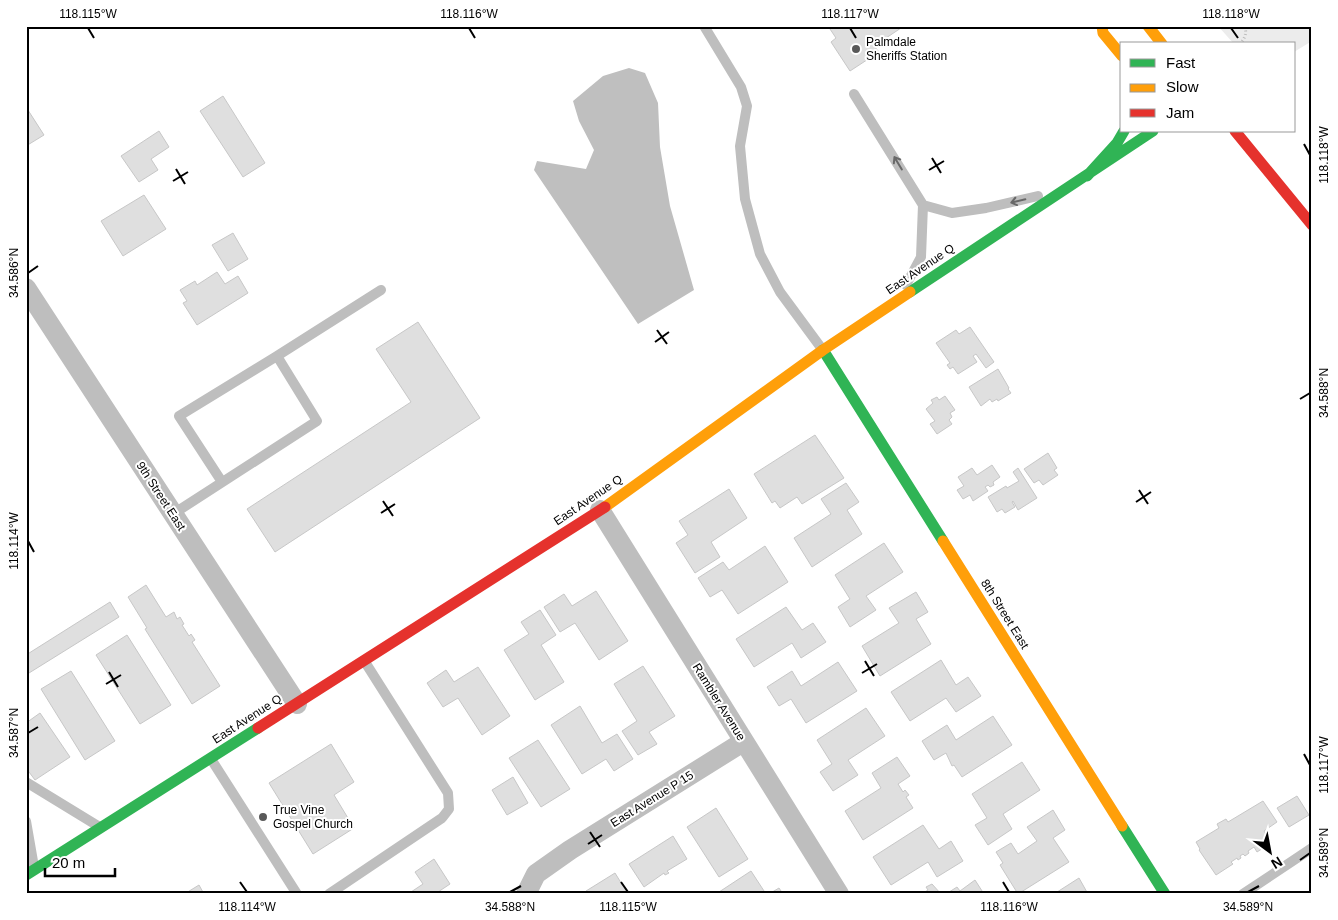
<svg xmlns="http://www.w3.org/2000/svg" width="1338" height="920" font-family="Arial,sans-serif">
	<rect width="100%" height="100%" fill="#fff"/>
	<path fill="#ececec" d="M 1218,26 L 1312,26 L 1312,41 L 1294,52 L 1294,44 L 1234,44 Z"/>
	<path fill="#bfbfbf" d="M 629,68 L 645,73 L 658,103 L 660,147 L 670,206 L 694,290 L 638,324 L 534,170 L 537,161 L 586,169 L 594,150 L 579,121 L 573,101 L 603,76 Z"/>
	<path fill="#dfdfdf" stroke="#c7c7c7" d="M 828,26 L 904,26 L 874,46 L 879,52 L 850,71 L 831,42 L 836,38 Z
		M 223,96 L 265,163 L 243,177 L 200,111 Z
		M 26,107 L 44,135 L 26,146 Z
		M 159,131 L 169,147 L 151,159 L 158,170 L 139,182 L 121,156 Z
		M 144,195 L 166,229 L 123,256 L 101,221 Z
		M 233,233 L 248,259 L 228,271 L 212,245 Z
		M 217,272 L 225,284 L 238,276 L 248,293 L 197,325 L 183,303 L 187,301 L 180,290 L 195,281 L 197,285 Z
		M 418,322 L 480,418 L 275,552 L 247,509 L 411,402 L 376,349 Z
		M 970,327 L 994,362 L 986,368 L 976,354 L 973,356 L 977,362 L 958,374 L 953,367 L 950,369 L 947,365 L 950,363 L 936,343 L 956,330 L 959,334 Z
		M 998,369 L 1009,388 L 1008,389 L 1011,393 L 998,401 L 997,399 L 992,402 L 990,399 L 981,406 L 969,387 Z
		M 945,396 L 955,410 L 950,413 L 952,417 L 949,420 L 952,424 L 937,434 L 930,424 L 935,421 L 926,409 L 933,403 L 931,400 L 937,397 L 939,400 Z
		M 815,435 L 844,478 L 802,504 L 797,497 L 780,508 L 775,501 L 772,503 L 754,474 Z
		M 1048,453 L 1057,468 L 1054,470 L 1058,475 L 1043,485 L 1039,480 L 1034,483 L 1024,469 Z
		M 992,465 L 1000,477 L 993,482 L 994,485 L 990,487 L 988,485 L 985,487 L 988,491 L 973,501 L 970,495 L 963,499 L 957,490 L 964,486 L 958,477 L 972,468 L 977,475 Z
		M 1018,468 L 1037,498 L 1018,510 L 1013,501 L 1012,502 L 1015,507 L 1005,513 L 1002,509 L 997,512 L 988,497 L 1006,486 L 1007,488 L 1019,481 L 1013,472 Z
		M 846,483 L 859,502 L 847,510 L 862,534 L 812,567 L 794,538 L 831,514 L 821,499 Z
		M 729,489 L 747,518 L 711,542 L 720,557 L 695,573 L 676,543 L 688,535 L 679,521 Z
		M 884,543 L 903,572 L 866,596 L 876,610 L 850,627 L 838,607 L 850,599 L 835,575 Z
		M 765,546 L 788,582 L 738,614 L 722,590 L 710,597 L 698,578 L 723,562 L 729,570 Z
		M 146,585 L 166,617 L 174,612 L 177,619 L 180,617 L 184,624 L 182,625 L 189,636 L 191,634 L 195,640 L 192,642 L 220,686 L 192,704 L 145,629 L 147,628 L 128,597 Z
		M 596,591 L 628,641 L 599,660 L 575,623 L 560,632 L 544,607 L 564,594 L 572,606 Z
		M 916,592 L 928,612 L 916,619 L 931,644 L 880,676 L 862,646 L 899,623 L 889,608 Z
		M 110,602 L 119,617 L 29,673 L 26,669 L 26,655 Z
		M 786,607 L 802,630 L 813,623 L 826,642 L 801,658 L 792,643 L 754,667 L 736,639 Z
		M 540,610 L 556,635 L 541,645 L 564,682 L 535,700 L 504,650 L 529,634 L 521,622 Z
		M 127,635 L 171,705 L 140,724 L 96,655 Z
		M 941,660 L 956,685 L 968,677 L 981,696 L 956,712 L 946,698 L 910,721 L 891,692 Z
		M 838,662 L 857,691 L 806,723 L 791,699 L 779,706 L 767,687 L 792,671 L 801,686 Z
		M 643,666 L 675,716 L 649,732 L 657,744 L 638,755 L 622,731 L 637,721 L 614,684 Z
		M 478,667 L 510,716 L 482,735 L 458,698 L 443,707 L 427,683 L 446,670 L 454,682 Z
		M 71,671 L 115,741 L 85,760 L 41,689 Z
		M 580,706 L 602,743 L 617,734 L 633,759 L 614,771 L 606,759 L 582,774 L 551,725 Z
		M 866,708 L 885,736 L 848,760 L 858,775 L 833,791 L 820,772 L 832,764 L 817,740 Z
		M 40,713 L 70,757 L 35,780 L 26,768 L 26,723 Z
		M 993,716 L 1012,745 L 962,777 L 954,765 L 952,766 L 946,753 L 934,760 L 922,741 L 947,725 L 956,740 Z
		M 538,740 L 570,789 L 541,807 L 509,758 Z
		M 331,744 L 354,782 L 334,795 L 354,828 L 313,854 L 269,783 Z
		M 897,757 L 910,776 L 898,784 L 903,792 L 905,790 L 909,795 L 906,797 L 913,808 L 863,840 L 845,811 L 881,788 L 872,773 Z
		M 1022,762 L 1040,790 L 1003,814 L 1012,829 L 988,845 L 975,825 L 987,818 L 972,794 Z
		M 513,777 L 528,803 L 507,815 L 492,790 Z
		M 1297,796 L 1309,815 L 1289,827 L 1277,808 Z
		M 1263,801 L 1277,822 L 1264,831 L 1271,843 L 1257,852 L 1254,847 L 1248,851 L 1249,853 L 1245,856 L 1243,854 L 1240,856 L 1241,858 L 1238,860 L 1237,858 L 1231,862 L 1233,864 L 1216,875 L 1199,850 L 1200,849 L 1196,842 L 1219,828 L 1217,824 L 1226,819 L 1228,822 Z
		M 716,808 L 748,859 L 719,877 L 687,827 Z
		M 1053,810 L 1065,830 L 1053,838 L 1069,862 L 1018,894 L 1000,865 L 1003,863 L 996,852 L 1011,843 L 1018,854 L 1037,841 L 1027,827 Z
		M 923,825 L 939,849 L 951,841 L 963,861 L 937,877 L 928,862 L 891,885 L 873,857 Z
		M 673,836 L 687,859 L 667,871 L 669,873 L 665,875 L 664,873 L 644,887 L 629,864 Z
		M 434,859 L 450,884 L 435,894 L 408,894 L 423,884 L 415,872 Z
		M 751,871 L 766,894 L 716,894 Z
		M 615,873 L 628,894 L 588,894 L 586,891 Z
		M 1079,878 L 1088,894 L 1054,894 Z
		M 975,880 L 984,894 L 946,894 L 957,887 L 960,891 Z
		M 932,884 L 941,894 L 922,894 L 928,890 L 926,887 Z
		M 199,885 L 204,894 L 186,894 L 186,893 Z
		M 779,888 L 783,894 L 769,894 Z"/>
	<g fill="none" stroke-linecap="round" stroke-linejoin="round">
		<path stroke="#b9b9b9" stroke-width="3" stroke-dasharray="1 2.5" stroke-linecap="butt" d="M 1240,44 C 1244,39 1248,33 1244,26"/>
		<path stroke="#bebebe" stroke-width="10" d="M 704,26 L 741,87 L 747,106 L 740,146 L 745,199 L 760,254 L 780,292 L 822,349
			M 854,94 L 923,205 L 921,257 L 906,285
			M 923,205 L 952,213 L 986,208 L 1038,196
			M 222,482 L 179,416 L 277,356
			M 173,514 L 317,421 L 277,356 L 381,290
			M 211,759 L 297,894
			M 26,782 L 98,826
			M 26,821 L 34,867
			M 329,894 L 442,818 L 449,809 L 448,793 L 365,662
			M 1243,894 L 1312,848"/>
		<path stroke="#bebebe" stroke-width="20" d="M 26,288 L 297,704
			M 600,510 L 839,894
			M 526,894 L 536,874 L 570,850 L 743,742"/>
		<path stroke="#30b455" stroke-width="11" d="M 1087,176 L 1117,143 L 1124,131
			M 910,292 L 1153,131
			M 823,350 L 943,541
			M 1122,826 L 1165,894
			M 26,875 L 258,728"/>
		<path stroke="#ff9f0a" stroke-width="11" d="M 1102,26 L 1103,33 L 1122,56
			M 1148,26 L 1162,44
			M 605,507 L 823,350 L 910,292
			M 943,541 L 1122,826"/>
		<path stroke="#e5322d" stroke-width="11" d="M 1235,131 L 1312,225
			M 258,728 L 605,507"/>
	</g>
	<defs><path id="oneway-shaft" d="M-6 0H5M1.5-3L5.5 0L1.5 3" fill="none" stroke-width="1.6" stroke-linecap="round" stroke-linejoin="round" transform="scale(1.25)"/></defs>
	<g stroke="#686868">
		<use href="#oneway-shaft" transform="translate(898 163) rotate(-121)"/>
		<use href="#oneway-shaft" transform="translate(1018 201) rotate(167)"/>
	</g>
	<path fill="none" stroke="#000" stroke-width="2" d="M 88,28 L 94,38M 469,28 L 475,38M 850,28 L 856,38M 1231,28 L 1238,38M 1304,144 L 1310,155M 932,158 L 941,173M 176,169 L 185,184M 929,170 L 944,161M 173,181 L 188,172M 28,273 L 38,266M 657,330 L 667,344M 655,342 L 669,332M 1300,399 L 1310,393M 1139,490 L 1148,504M 383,501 L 393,516M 1136,502 L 1151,492M 381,513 L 395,504M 28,541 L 34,552M 865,661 L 874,676M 109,672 L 118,687M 862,673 L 877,664M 106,684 L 121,675M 28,733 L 38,727M 1304,754 L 1310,765M 590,832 L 600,847M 588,844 L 602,835M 1300,860 L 1310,853M 240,882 L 247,892M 621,882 L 628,892M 1003,882 L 1009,892M 510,892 L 521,886M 1248,892 L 1259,886"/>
	<g fill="#595959" stroke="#fff" stroke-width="2">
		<circle cx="856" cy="49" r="5"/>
		<circle cx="263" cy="817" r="5"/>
	</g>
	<g text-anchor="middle" stroke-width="4" stroke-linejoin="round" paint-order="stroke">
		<g font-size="12" fill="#000" stroke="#fff" text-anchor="start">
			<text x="866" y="46">Palmdale<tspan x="866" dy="14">Sheriffs Station</tspan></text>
			<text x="273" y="814">True Vine<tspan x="273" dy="14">Gospel Church</tspan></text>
		</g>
		<g font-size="12" fill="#000" stroke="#fff">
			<text transform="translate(920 269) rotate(-34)" y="4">East Avenue Q</text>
			<text transform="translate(161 496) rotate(57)" y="4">9th Street East</text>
			<text transform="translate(588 500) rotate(-34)" y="4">East Avenue Q</text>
			<text transform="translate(1005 614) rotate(58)" y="4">8th Street East</text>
			<text transform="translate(719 702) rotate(58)" y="4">Rambler Avenue</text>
			<text transform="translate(247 719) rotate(-33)" y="4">East Avenue Q</text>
			<text transform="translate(652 799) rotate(-32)" y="4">East Avenue P 15</text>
		</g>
	</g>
	<rect width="1338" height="920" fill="none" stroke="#ffffff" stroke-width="55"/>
	<rect x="1120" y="42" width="175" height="90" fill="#ffffff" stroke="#999999"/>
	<rect x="1130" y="59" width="25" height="8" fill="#30b455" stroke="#999999"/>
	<text x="1166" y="68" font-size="15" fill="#000000">Fast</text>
	<rect x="1130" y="84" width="25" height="8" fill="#ff9f0a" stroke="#999999"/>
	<text x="1166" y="92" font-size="15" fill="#000000">Slow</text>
	<rect x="1130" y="109" width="25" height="8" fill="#e5322d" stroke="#999999"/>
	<text x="1166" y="118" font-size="15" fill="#000000">Jam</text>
	<g transform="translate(1270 852) rotate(148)" stroke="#ffffff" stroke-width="4" paint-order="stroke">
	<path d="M0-4L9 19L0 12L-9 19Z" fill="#000000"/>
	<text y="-8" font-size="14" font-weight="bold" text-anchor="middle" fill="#000000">N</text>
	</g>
	<path d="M45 868v8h70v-8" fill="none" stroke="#000000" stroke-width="2.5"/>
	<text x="52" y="868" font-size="15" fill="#000000" stroke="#ffffff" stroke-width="4" paint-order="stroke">20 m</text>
	<rect x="28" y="28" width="1282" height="864" fill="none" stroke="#000" stroke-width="2"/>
	<g font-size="12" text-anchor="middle" fill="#000">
		<text x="88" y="18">118.115°W</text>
		<text x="469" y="18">118.116°W</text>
		<text x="850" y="18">118.117°W</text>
		<text x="1231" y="18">118.118°W</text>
		<text transform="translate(1324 155) rotate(-90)" y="4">118.118°W</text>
		<text transform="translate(14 273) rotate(-90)" y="4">34.586°N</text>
		<text transform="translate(1324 393) rotate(-90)" y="4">34.588°N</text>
		<text transform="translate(14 541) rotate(-90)" y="4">118.114°W</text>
		<text transform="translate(14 733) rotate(-90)" y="4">34.587°N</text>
		<text transform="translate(1324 765) rotate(-90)" y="4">118.117°W</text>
		<text transform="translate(1324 853) rotate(-90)" y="4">34.589°N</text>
		<text x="247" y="911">118.114°W</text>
		<text x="510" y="911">34.588°N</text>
		<text x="628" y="911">118.115°W</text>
		<text x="1009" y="911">118.116°W</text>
		<text x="1248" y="911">34.589°N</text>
	</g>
</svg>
